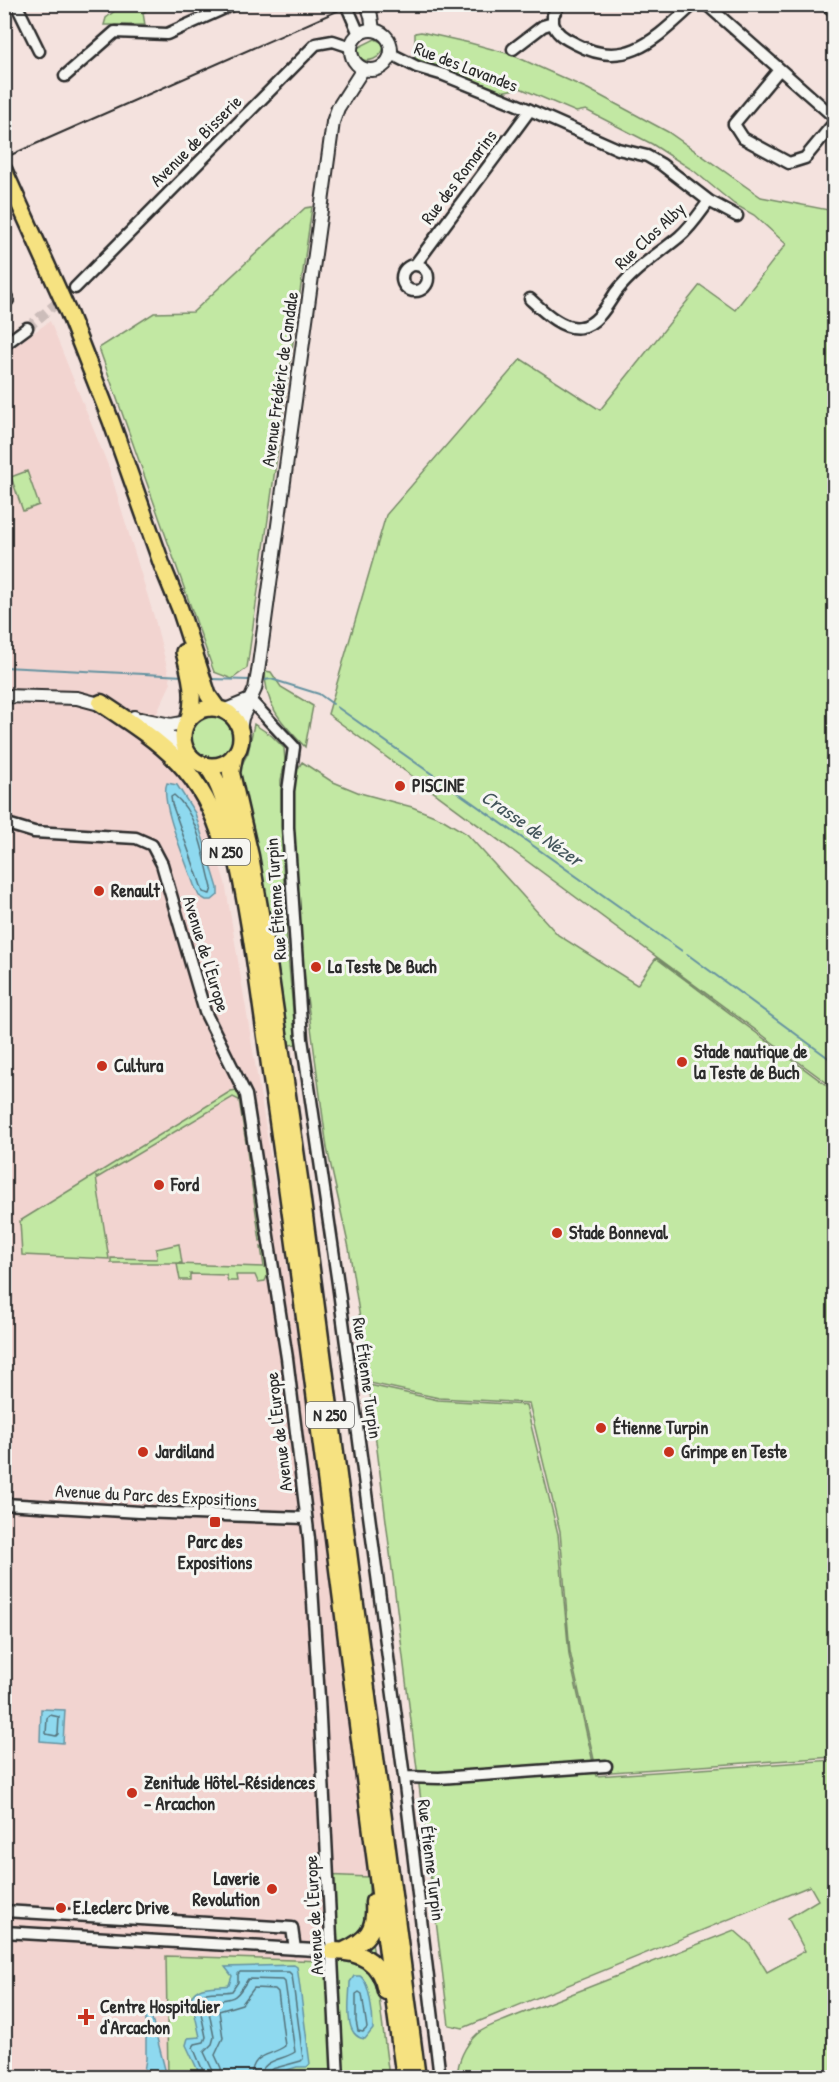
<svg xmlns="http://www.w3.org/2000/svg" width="839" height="2082" font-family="'Patrick Hand',sans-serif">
	<rect width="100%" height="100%" fill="#f4e2de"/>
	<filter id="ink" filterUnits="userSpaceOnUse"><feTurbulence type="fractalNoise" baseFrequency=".0167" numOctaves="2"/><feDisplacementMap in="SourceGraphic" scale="12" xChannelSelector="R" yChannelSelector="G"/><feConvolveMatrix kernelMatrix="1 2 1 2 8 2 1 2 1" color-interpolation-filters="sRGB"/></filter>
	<g filter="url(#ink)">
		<path fill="#f2d4d0" d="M 50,321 L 109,468 L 155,620 L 171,683 L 155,717 L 176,771 L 201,808 L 225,882 L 275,1184 L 320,1499 L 369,1877 L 323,1875 L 324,1961 L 166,1957 L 168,2077 L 5,2077 L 4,354 Z"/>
		<path fill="#c2e8a3" stroke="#768a67" stroke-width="1.5" d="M 122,5 L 122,4 L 154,5 L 143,13 L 145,25 L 104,25 L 106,18 Z
			M 421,32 L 470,43 L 510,54 L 588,89 L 668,132 L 761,197 L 834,211 L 834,1088 L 328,714 L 386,515 L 521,359 L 600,410 L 700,285 L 735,310 L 786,244 L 754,215 L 734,204 L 694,171 L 652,144 L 586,110 L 576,112 L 520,88 L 501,92 L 415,59 L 415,33 Z
			M 375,39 L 383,43 C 387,58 363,68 356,53 L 357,48 Z
			M 312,207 L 247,668 L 232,679 L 214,672 L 99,348 L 154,313 L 193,312 L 305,208 Z
			M 27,471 L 39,505 L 23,511 L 11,477 Z
			M 265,671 L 271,672 L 281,687 L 313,706 L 305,747 C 282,723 265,707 265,671 Z
			M189 736a23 23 0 1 1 46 0a23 23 0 1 1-46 0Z
			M 254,724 L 272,736 L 284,748 L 285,762 L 281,780 L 282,845 L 287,943 L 296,1044 L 285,1046 L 240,789 L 241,766 L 248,753 Z
			M 302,762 L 331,781 L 360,793 L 412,807 L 442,819 L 467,834 L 558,935 L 637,985 L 656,958 L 834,1091 L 834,1757 L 597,1773 L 570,1652 L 560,1531 L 529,1403 L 439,1398 L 370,1383 L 349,1248 L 327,1148 L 305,982 L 294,863 L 292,778 Z
			M 237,1090 L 241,1093 L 248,1143 L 246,1143 L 239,1100 L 233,1097 L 97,1178 L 96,1177 L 109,1259 L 22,1255 L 20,1221 L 231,1091 Z
			M 247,1151 L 250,1151 L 263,1239 L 260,1241 Z
			M 179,1244 L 182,1263 L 111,1263 L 111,1258 L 157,1259 L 156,1249 Z
			M 261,1247 L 264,1249 L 268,1274 L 265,1281 L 258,1282 L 255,1275 L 236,1275 L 237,1281 L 228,1281 L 226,1275 L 190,1274 L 190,1280 L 180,1280 L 177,1264 L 264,1267 Z
			M 369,1385 L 438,1400 L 526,1405 L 558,1534 L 569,1655 L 596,1776 L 834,1760 L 834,2077 L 458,2077 C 456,2063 466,2044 477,2034 C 486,2026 502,2022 513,2017 L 734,1930 L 750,1944 L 767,1972 L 805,1951 L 788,1918 L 818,1900 L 810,1886 L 463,2028 L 449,2025 Z
			M 322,1875 L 369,1877 L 369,1917 L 389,2077 L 168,2077 L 166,1956 L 324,1961 L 325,1940 Z"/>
		<path fill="#8ed9ef" stroke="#6693a1" stroke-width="1.5" d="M 167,783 L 177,785 L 195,813 L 218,888 L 218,895 L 212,900 L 206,900 L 199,896 L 194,885 C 187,864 159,801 167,783 Z
			M 41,1709 L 65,1710 L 63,1743 L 40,1741 Z
			M 294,1965 L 297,1967 L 298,1973 L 310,2064 L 307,2067 L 297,2067 L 265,2077 L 201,2077 L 186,2045 L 188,2038 L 200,2037 L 191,1997 C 200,1983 214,1988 229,1985 L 232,1976 L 225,1967 Z
			M 354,1976 L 360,1976 C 370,1982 373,2017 373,2029 L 365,2039 C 342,2037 350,1998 350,1982 Z
			M 150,2011 L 167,2077 L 143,2077 L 146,2059 L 146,2015 Z"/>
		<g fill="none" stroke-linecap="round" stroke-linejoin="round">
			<path stroke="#537179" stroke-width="1.5" d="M 174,795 C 199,815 204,859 212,888 L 210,894 L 203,892 L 200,883 L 172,804 L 171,797 Z
				M 50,1715 L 59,1717 L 58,1734 L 56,1736 L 46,1734 L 47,1718 Z
				M 359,1992 L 362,1994 L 367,2028 L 363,2032 L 358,2031 L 356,2021 L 356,1994 Z
				M 206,2078 L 193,2047 L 195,2044 L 204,2042 L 206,2037 L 198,1999 L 199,1995 C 207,1991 222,1993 232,1991 L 238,1982 L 238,1974 L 240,1972 L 289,1972 L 292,1975 L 303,2059 L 301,2061 L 272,2069 L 268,2073 L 268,2078
				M 213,2078 L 213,2071 L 204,2052 L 212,2044 L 214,2037 L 207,2002 C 233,1997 233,2004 248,1979 L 283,1980 L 285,1982 L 295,2052 C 282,2061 262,2058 260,2078
				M 222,2078 L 221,2068 L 215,2055 L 223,2038 L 219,2011 L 242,2004 L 254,1988 L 275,1989 L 278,1992 L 285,2046 C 270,2057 252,2052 251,2078"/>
			<path stroke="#6693a1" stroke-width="2" d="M 4,667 L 184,676
				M 210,679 L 250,680
				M 265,680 L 271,679 L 319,694 L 333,704
				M 337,707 L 682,951
				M 687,954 L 834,1062"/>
			<path stroke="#ccbdba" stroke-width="10" stroke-dasharray="10 5" stroke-linecap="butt" d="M 27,328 L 75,288"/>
			<defs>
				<path id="minor" d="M 16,4 L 39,51
					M 346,4 L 359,34
					M 706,4 L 834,117
					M 827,4 L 834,12
					M 553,23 C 556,35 567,39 576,44 C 628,72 658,36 694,4
					M 513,49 L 543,26 L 553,23 L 553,15 L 560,4
					M 391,54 L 417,67 L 444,75 L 530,110 L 618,149 L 647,156 L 661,164 L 709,201 L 737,216
					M 779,70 L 734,124 L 743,138 L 789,163 L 805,158 L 834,123
					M 65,76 L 115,32 L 167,34 L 234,4
					M 415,265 L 530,110
					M402 278a13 13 0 1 1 26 0a13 13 0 1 1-26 0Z
					M 75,288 L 316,44 L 333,41 L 351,47
					M 4,292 L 8,300
					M 530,299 C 542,310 563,331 581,327 C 597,325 608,304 616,292 C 634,269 657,255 679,237 C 691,227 700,213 709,201
					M 4,345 L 27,328
					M 250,700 L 294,747 L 288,791 L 288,827 L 302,1039 L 338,1284 L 404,1777 L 440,2078
					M 4,823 L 34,832 L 136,838 L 152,845 L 162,864 L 205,1012 L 246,1095 L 287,1358 L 309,1539 L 319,1698 L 338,2078
					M 4,1504 L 140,1512 L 305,1518
					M 404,1777 L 439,1778 L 606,1766
					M 4,1911 L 292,1928 L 295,1949
					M 4,1932 L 332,1951"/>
				<path id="tertiary" d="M 367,4 L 371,16 L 373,30
					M351 50a20 20 0 1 1 40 0a20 20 0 1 1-40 0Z
					M 4,696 L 77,698 L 107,706
					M 223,711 L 250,700
					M 134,717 L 173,739 L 186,750
					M 141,719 L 171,725 L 187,722
					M 240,730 L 242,718 L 255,689 L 258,672 L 333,122 L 338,108 L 363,69"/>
				<path id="primary" d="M 4,170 L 69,314 L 111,421 L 162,565 L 180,609 L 208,695 L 218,709
					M 184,652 C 190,674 196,695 189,718
					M183 737a29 29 0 1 1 58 0a29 29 0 1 1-58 0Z"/>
				<path id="trunk" d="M 101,703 C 163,744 202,769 224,845
					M 234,756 L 231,773 L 250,856 L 264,936 L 299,1178 L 417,2078
					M 207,766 C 222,785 227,812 232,835 C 250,911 259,988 270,1065 C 319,1402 358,1740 405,2078
					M 332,1951 C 360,1951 381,1961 386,1991
					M 344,1951 C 368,1940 376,1930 374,1902"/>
			</defs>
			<use href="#minor" stroke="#2b2b2b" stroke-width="15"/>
			<use href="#tertiary" stroke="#2b2b2b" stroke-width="16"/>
			<use href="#primary" stroke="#2b2b2b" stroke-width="20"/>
			<use href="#trunk" stroke="#2b2b2b" stroke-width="21"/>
			<use href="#minor" stroke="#f6f6f2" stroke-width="10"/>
			<use href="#tertiary" stroke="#f6f6f2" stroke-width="12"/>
			<use href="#primary" stroke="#f6e281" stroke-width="15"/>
			<use href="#trunk" stroke="#f6e281" stroke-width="16"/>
			<path stroke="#2b2b2b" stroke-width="2" d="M 4,158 L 353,4"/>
		</g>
	</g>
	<g fill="#c8321e" stroke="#f6f6f2" stroke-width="2">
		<circle cx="400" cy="786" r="6"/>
		<circle cx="99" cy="891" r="6"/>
		<circle cx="316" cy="967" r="6"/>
		<circle cx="682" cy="1062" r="6"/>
		<circle cx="102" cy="1066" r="6"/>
		<circle cx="159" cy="1185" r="6"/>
		<circle cx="557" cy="1233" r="6"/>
		<circle cx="601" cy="1428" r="6"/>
		<circle cx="143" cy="1452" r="6"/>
		<circle cx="669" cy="1452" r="6"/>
		<rect x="209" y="1516" width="12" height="12" rx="3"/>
		<circle cx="132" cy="1793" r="6"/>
		<circle cx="272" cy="1889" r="6"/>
		<circle cx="61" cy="1908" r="6"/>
		<path d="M83 2008h6v6h6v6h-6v6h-6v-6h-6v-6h6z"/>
	</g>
	<g text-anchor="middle" stroke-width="6" stroke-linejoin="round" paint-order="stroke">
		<g fill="#f6f6f2" stroke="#686867" stroke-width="1.5">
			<rect x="202" y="839" width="48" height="26" rx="4.5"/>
			<rect x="306" y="1402" width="48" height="26" rx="4.5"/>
		</g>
		<g font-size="16" font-weight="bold" fill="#2b2b2b">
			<text x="226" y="858">N 250</text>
			<text x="330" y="1421">N 250</text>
		</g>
		<g font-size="18" fill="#2b2b2b" stroke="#f6f6f2">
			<text transform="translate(466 67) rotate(21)" y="6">Rue des Lavandes</text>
			<text transform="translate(196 141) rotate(-45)" y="6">Avenue de Bisserie</text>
			<text transform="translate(459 177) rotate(-53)" y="6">Rue des Romarins</text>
			<text transform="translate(650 236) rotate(-43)" y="6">Rue Clos Alby</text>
			<text transform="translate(280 379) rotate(-82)" y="6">Avenue Frédéric de Candale</text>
			<text transform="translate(276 899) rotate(-94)" y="6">Rue Étienne Turpin</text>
			<text transform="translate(206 954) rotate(73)" y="6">Avenue de l'Europe</text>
			<text transform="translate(367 1378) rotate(82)" y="6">Rue Étienne Turpin</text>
			<text transform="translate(279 1432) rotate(-97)" y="6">Avenue de l'Europe</text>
			<text transform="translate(156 1496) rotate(3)" y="6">Avenue du Parc des Expositions</text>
			<text transform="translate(431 1860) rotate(83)" y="6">Rue Étienne Turpin</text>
			<text transform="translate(314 1915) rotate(-93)" y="6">Avenue de l'Europe</text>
		</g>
		<g font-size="18" font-weight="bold" fill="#2b2b2b" stroke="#f6f6f2" text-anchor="start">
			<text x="412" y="792">PISCINE</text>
			<text x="111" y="897">Renault</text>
			<text x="328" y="973">La Teste De Buch</text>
			<text x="694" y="1058">Stade nautique de<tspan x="694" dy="21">la Teste de Buch</tspan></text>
			<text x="114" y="1072">Cultura</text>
			<text x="171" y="1191">Ford</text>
			<text x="569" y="1239">Stade Bonneval</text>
			<text x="613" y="1434">Étienne Turpin</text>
			<text x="155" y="1458">Jardiland</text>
			<text x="681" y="1458">Grimpe en Teste</text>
			<text x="215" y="1548" text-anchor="middle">Parc des<tspan x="215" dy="21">Expositions</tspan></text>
			<text x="144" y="1789">Zenitude Hôtel-Résidences<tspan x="144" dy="21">- Arcachon</tspan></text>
			<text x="260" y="1885" text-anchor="end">Laverie<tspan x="260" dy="21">Revolution</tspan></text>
			<text x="73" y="1914">E.Leclerc Drive</text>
			<text x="100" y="2013">Centre Hospitalier<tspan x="100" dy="21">d‘Arcachon</tspan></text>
		</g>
		<g font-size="20" font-style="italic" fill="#44565c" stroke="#f6f6f2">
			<text transform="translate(532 828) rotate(35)" y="7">Crasse de Nézer</text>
		</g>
	</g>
	<rect width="839" height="2082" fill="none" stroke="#f6f6f2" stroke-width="24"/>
	<rect x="12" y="12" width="815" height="2058" fill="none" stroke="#2b2b2b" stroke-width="2" filter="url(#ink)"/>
</svg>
